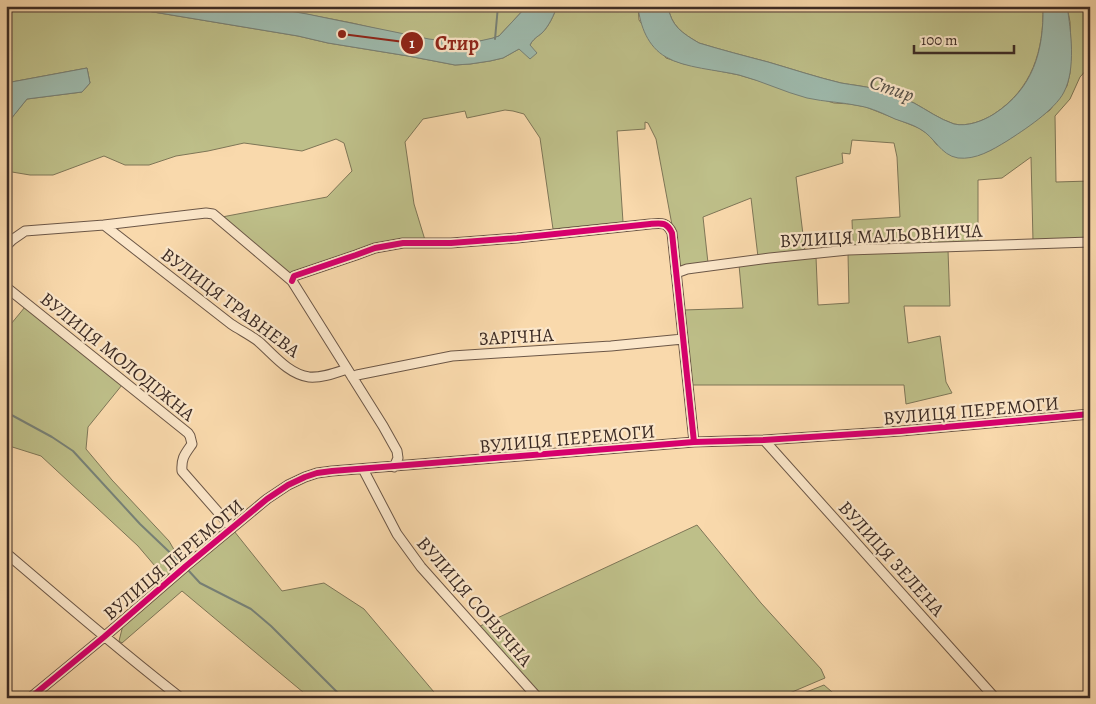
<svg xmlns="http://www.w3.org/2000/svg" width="1096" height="704" font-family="Alegreya,serif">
	<rect width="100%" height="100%" fill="#f9d9ac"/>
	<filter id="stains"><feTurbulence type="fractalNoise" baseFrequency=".004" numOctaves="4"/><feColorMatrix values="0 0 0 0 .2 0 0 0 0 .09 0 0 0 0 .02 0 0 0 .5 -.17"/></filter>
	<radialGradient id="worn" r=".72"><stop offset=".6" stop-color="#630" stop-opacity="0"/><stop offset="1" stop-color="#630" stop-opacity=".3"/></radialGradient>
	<path fill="#bebf89" stroke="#7e7657" d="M 6,6 L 117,6 L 298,36 L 328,43 L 408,56 L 455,65 L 470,64 L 490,61 L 503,58 L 519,49 L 530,45 C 533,39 537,37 542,33 C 549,26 554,15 557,6 L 638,6 L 639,20 L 666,58 L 684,64 L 739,75 L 834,103 L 850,104 L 866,107 L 919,128 L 929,135 L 937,145 L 979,155 L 991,150 L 1014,136 L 1050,110 L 1067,86 L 1070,73 L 1071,52 L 1070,22 L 1067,6 L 1090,6 L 1090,66 L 1080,77 L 1070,99 L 1055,116 L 1056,182 L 1090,181 L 1090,239 L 1033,241 L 1031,157 L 1002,178 L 978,180 L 978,242 L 853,246 L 852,220 L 900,217 L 897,157 L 894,143 L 852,140 L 850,154 L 842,153 L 843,163 L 796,177 L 805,251 L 758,257 L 751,198 L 703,217 L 708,263 L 680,268 L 656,139 L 648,123 L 645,122 L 645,129 L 617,131 L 623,222 L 553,229 L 540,138 L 524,114 L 513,111 L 505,110 L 467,118 L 465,111 L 423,119 L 405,142 L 414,204 L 425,240 L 397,240 L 348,253 L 289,273 L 222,217 L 327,197 L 352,171 L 344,143 L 336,139 L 302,151 L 244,143 L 208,151 L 176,156 L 149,165 L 125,165 L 104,156 L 53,175 L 30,175 L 6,171 L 6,125 L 27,99 L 82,92 L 90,83 L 87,68 L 6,83 Z
		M 261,6 L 527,6 L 499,36 C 461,53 392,32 352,23 C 321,17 291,11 261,6 Z
		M 668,6 L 1043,6 C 1044,51 1032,89 994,114 C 983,121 967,127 954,124 C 939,119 927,110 914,103 C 902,98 887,92 875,89 C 864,86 852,85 841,83 C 816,77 792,69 768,62 C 745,56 722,50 699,43 C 682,33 671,26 668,6 Z
		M 948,250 L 950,306 L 904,306 L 908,343 L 940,336 L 946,382 L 952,393 L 906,404 L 904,385 L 691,385 L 684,310 L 743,308 L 739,265 L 816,257 L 818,305 L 849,303 L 848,253 Z
		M 25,307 L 122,385 L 88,427 L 86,449 L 112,480 L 169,541 L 183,565 L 166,579 L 138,546 L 41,456 L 6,445 L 6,330 Z
		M 697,525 L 761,603 L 821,669 L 825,678 L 778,698 L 542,698 L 478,627 Z
		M 234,531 L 282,591 L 324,583 L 364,609 L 439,698 L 310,698 L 182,591 L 122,643 L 119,641 L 123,625 Z
		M 824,685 L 839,698 L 791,698 Z"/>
	<path fill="#9ebaad" stroke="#778177" d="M 117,6 L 261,6 L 307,14 L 429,39 L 453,42 L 475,42 L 493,38 L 499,36 L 527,6 L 557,6 C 554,15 549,26 542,33 C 537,37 533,39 530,45 L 537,53 L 530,59 L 519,49 L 503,58 L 490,61 L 470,64 L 455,65 L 408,56 L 328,43 L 298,36 Z
		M 638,6 L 668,6 C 671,26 682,33 699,43 C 722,50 745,56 768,62 C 792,69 816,77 841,83 C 852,85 864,86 875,89 C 887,92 902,98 914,103 C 927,110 939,119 954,124 C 967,127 983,121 994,114 C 1033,89 1044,51 1043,6 L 1067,6 C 1071,31 1076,69 1064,92 C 1055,110 1024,130 1007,141 C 992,150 976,160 958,158 C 940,155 935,137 920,129 C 912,124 903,122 895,119 C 884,114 872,108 860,106 C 842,102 825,102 807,98 C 784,92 762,81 739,75 C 718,70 684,68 666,57 C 648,47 640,26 638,6 Z
		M 87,68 L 90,83 L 82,92 L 27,99 L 6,125 L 6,83 Z"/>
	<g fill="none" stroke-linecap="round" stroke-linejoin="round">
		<path stroke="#778177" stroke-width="2" d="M 495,39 L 498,6
			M 6,412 L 52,437 L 73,451 L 140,524 L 183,565
			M 188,570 L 200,583 L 251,609 L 271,626 L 343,698"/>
		<defs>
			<path id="minor" d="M 104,225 L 231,324 C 240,330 250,335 258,341 C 273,354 288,374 309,377 C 322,378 335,373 347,369
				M 6,246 L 12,240 L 25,231 L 104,225 L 206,213 L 213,214 L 292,281 L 383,426 L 397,451 L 398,458 L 394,467
				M 676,273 L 687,269 L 770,258 L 848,250 L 1090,242
				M 292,281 L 294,276 L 297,275 L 356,255 L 375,248 L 403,243 L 451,243 L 517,238 L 650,224 C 662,223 667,222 672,233 L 694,442
				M 6,287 L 188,433 L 190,436 L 192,444 C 185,454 181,458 182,471 L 232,528
				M 352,377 L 357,375 L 452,356 L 611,346 L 683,339
				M 764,440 L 995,698
				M 363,469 L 397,534 L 421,567 L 538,698
				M 6,553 C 64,602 121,652 181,698
				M 30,698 L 104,637 L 186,566 L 267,499 L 288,485 L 305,477 L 317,473 L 332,471 L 694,442 L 764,440 L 901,431 L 1090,414"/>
		</defs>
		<use href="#minor" stroke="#6c5747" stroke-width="11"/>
		<use href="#minor" stroke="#fbe6c9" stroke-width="9"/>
		<defs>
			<path id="cycleway" d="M 292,281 L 294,276 L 297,275 L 356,255 L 375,248 L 403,243 L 451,243 L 517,238 L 650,224 C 662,223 667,222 672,233 L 694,442
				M 30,698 L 104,637 L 186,566 L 267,499 L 288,485 L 305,477 L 317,473 L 332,471 L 694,442 L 764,440 L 901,431 L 1090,414"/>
		</defs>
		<use href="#cycleway" stroke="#fbe6c9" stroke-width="9"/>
		<use href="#cycleway" stroke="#d6006c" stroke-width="6"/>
	</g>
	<g text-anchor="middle" stroke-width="4.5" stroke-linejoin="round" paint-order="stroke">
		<g font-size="19" fill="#3d2c25" stroke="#fbe6c9">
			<text transform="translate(881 235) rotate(-3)" y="7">ВУЛИЦЯ МАЛЬОВНИЧА</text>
			<text transform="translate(231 302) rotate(37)" y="7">ВУЛИЦЯ ТРАВНЕВА</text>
			<text transform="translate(516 336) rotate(-3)" y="7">ЗАРІЧНА</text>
			<text transform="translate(118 356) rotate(39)" y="7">ВУЛИЦЯ МОЛОДІЖНА</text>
			<text transform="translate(971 410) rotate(-5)" y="7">ВУЛИЦЯ ПЕРЕМОГИ</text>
			<text transform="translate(567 438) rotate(-5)" y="7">ВУЛИЦЯ ПЕРЕМОГИ</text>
			<text transform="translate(892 558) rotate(48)" y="7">ВУЛИЦЯ ЗЕЛЕНА</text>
			<text transform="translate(173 559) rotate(-40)" y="7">ВУЛИЦЯ ПЕРЕМОГИ</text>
			<text transform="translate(475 601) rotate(49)" y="7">ВУЛИЦЯ СОНЯЧНА</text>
		</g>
		<g font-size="20" font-style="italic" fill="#555047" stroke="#fbe6c9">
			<text transform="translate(892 88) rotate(19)" y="7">Стир</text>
		</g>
	</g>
	<path fill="none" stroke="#8f2418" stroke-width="2" d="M342 34L412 43"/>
	<g fill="#8f2418" stroke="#fbe6c9" stroke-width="2">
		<circle cx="342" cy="34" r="5"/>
		<circle cx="412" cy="43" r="12"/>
	</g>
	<g font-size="15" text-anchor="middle" font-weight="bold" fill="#fff">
		<text x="412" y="48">1</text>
	</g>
	<g font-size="20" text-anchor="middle" font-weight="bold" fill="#8f2418" stroke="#fbe6c9" stroke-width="4.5" stroke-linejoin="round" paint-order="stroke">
		<text x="457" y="50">Стир</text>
	</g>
	<rect width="1096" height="704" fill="none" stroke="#f9d9ac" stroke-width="25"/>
	<rect x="8" y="8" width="1081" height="689" fill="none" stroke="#3d2c25" stroke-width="2.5"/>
	<rect x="12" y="12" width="1071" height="679" fill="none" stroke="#3d2c25"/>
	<path d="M914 45v8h100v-8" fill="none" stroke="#3d2c25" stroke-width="2.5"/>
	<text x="921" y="45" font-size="15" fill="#3d2c25" stroke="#fbe6c9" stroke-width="4" paint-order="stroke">100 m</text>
	<rect width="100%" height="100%" filter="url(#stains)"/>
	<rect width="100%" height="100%" fill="url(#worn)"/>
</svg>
